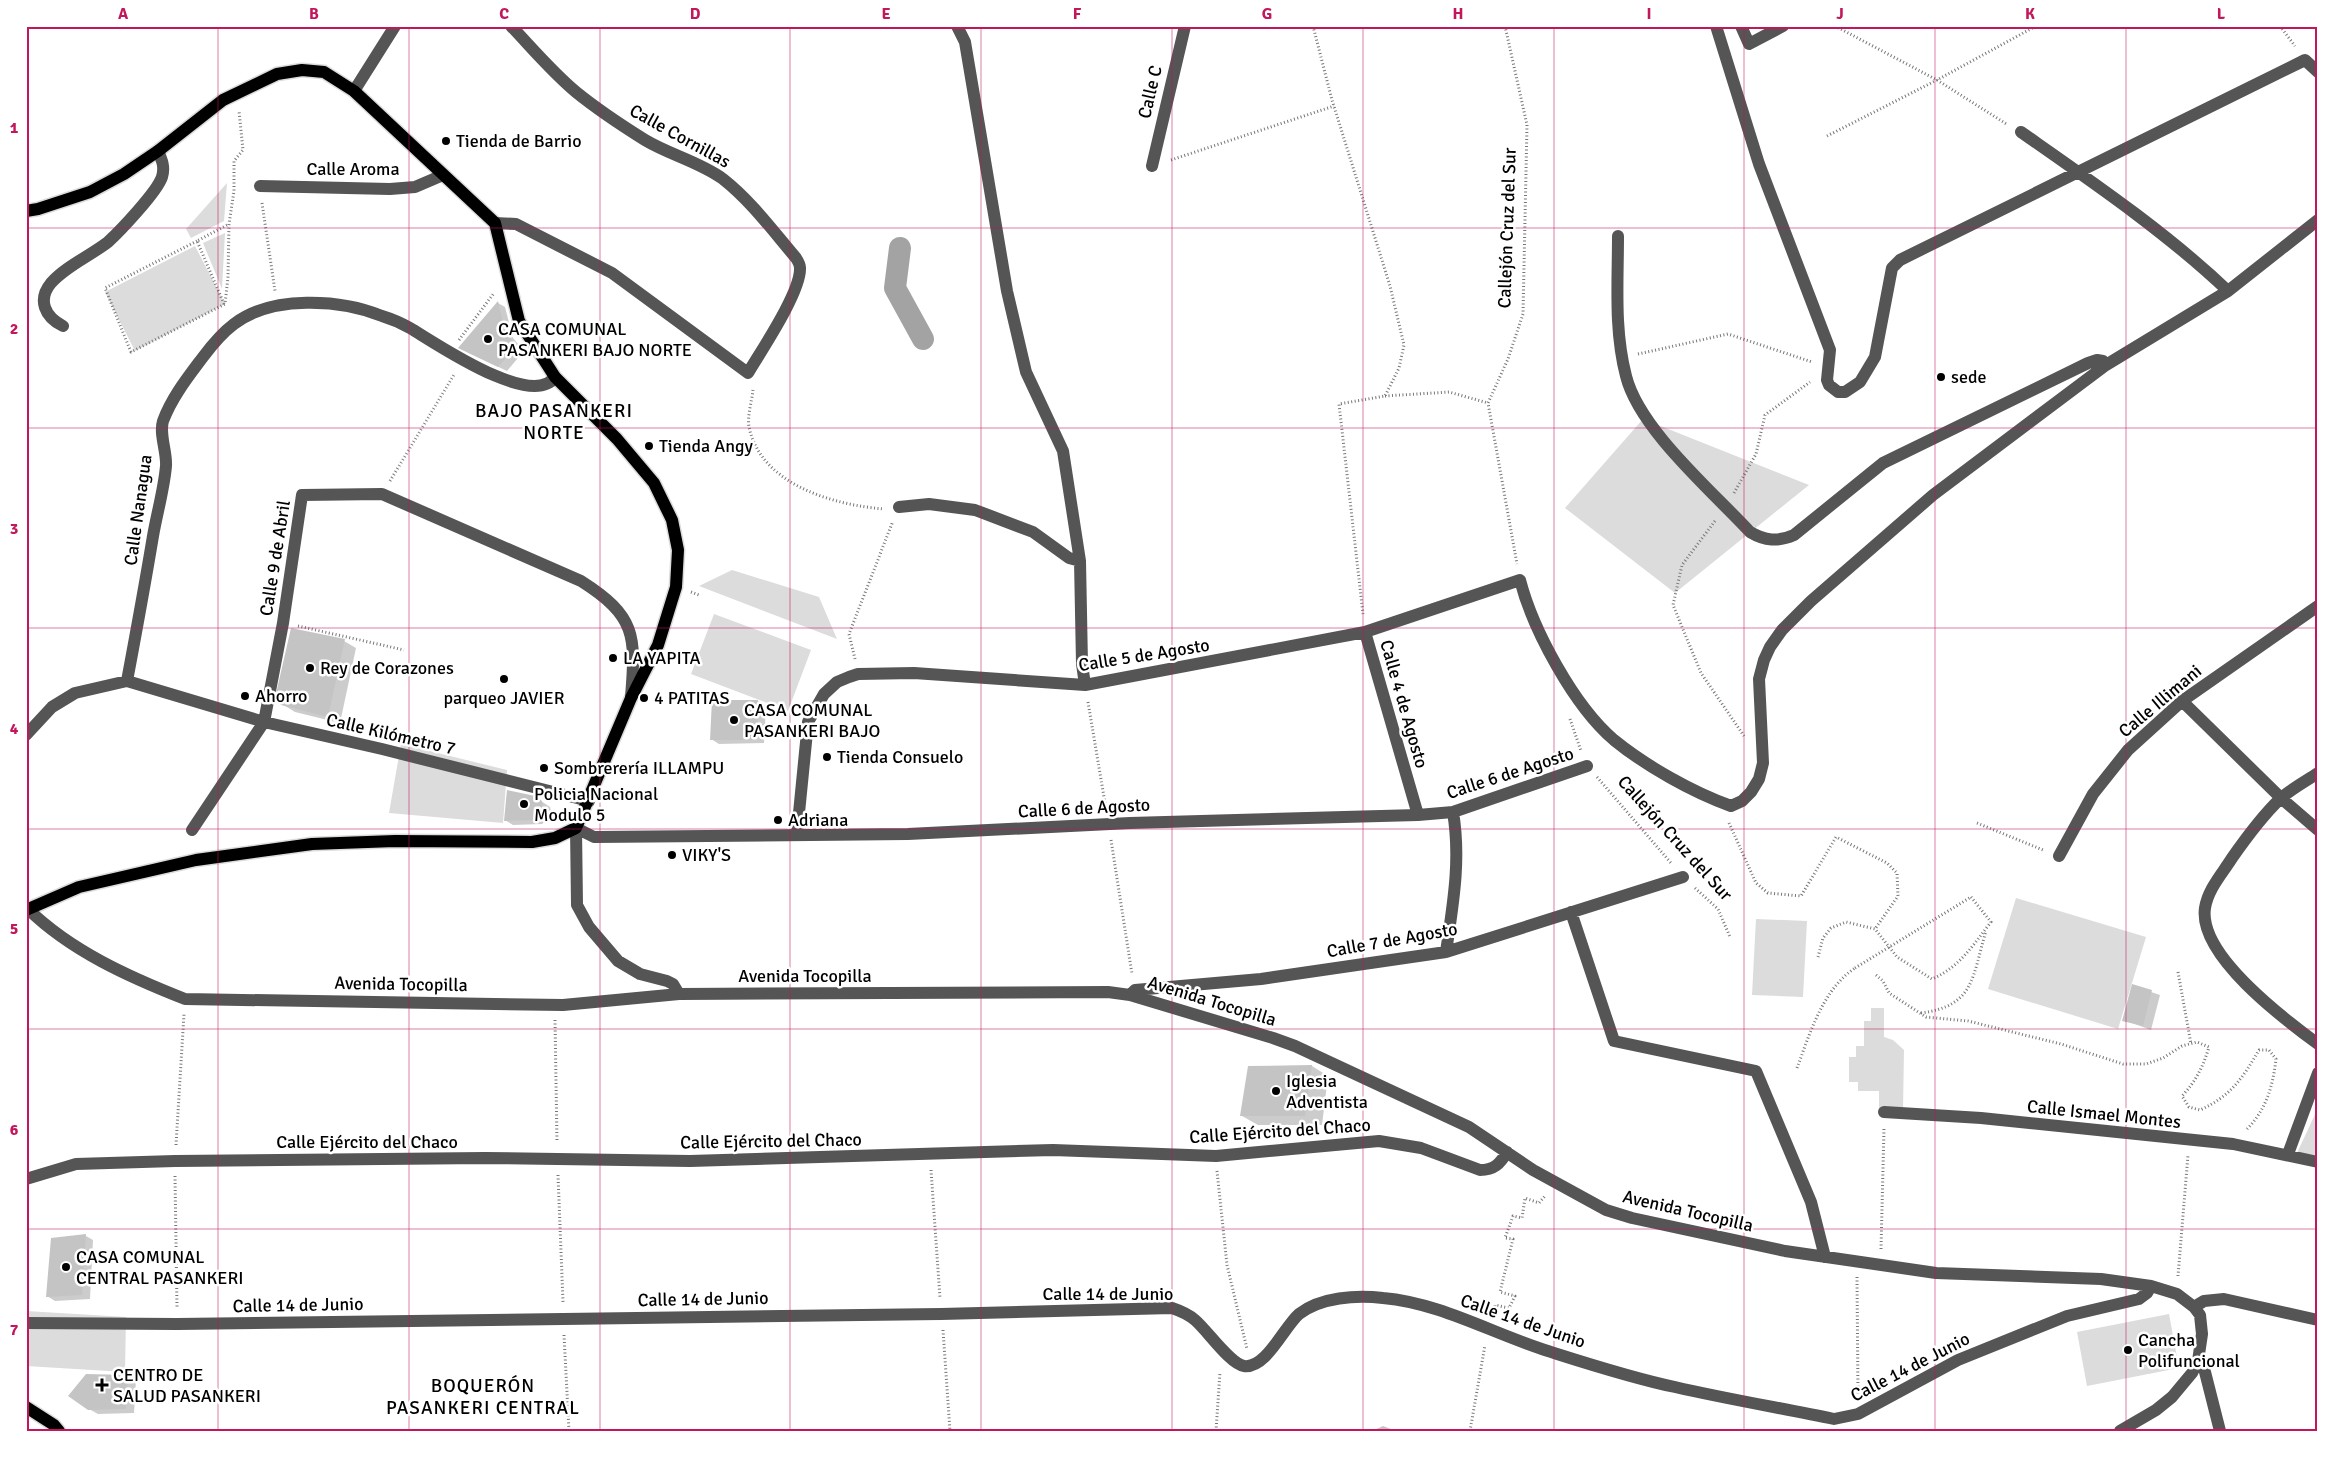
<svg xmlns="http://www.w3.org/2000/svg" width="2344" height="1457" font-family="Signika,sans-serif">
	<rect width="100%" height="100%" fill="#fff"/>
	<path fill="#dcdcdc" d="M 227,183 L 224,221 L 191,238 L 186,229 Z
		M 225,233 L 222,289 L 203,243 Z
		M 195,246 L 225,304 L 135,351 L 105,292 Z
		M 1643,419 L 1809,485 L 1675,593 L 1565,508 Z
		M 732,570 L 819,597 L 837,639 L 699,586 Z
		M 714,614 L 811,650 L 788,711 L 691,674 Z
		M 401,744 L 507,770 L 503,823 L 389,813 Z
		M 2016,898 L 2146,937 L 2118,1029 L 1988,989 Z
		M 1756,919 L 1807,921 L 1803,997 L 1752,995 Z
		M 1871,1008 L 1884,1008 L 1884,1037 L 1893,1040 L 1904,1050 L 1903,1110 L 1879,1110 L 1879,1091 L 1858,1091 L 1858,1082 L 1849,1082 L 1849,1057 L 1856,1057 L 1856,1046 L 1864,1046 L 1864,1021 L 1871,1021 Z
		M 2318,1108 L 2318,1158 L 2297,1153 Z
		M 26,1311 L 126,1317 L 125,1372 L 26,1366 Z
		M 2169,1314 L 2179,1368 L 2087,1386 L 2077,1332 Z"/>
	<path fill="#0003" d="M 498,303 L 505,307 L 513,338 L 524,351 L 507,371 L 467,352 Z
		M 344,641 L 356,648 L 340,723 L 295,712 L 282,704 Z
		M 713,701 L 758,701 L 766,706 L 764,743 L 719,744 L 711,739 Z
		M 535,797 L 550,807 L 551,812 L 550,817 L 542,824 L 513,825 L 505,820 Z
		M 2133,986 L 2160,995 L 2151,1030 L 2124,1020 Z
		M 1312,1066 L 1328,1076 L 1322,1125 L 1258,1125 L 1242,1116 Z
		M 86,1236 L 93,1240 L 90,1299 L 55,1301 L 47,1296 Z
		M 128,1376 L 136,1380 L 134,1413 L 98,1414 L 89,1409 Z"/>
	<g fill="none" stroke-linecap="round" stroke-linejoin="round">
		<path stroke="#a3a3a3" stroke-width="22" d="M 900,248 L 895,288 L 923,339"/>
	</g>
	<path fill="#c4c4c4" d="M 498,301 L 505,332 L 516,346 L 498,367 L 458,348 Z
		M 291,628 L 345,639 L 328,717 L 281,705 L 275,698 Z
		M 712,700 L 758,700 L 757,740 L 710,740 Z
		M 507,790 L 535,796 L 542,801 L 543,813 L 533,820 L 504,821 Z
		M 2132,984 L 2152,990 L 2143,1026 L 2122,1021 Z
		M 1312,1065 L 1305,1116 L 1240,1116 L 1248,1066 Z
		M 86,1234 L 82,1295 L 46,1297 L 51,1238 Z
		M 86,1374 L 128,1375 L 126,1409 L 88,1410 L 68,1396 Z
		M 1383,1426 L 1396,1431 L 1372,1431 Z"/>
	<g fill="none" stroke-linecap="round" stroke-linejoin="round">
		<defs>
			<path id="major" d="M 26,211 L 38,209 L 90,192 L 124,174 L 158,151 L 223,100 L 277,74 L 302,70 L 324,72 L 354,91 L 495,223 L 519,321 L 555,377 L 617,439 L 654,483 L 672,520 L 678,550 L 676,587 L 658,645 L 631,698 L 576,828 L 555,838 L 532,842 L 395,841 L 312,844 L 196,860 L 79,887 L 26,910
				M 26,1407 L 54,1425 L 59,1431"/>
		</defs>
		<use href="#major" stroke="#dbdbdb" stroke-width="15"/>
		<path stroke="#777" stroke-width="3" stroke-dasharray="1 2.5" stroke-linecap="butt" d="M 1313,26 L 1332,100 L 1390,286 L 1404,345 L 1399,368 L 1385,396 L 1339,404 L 1363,614
			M 1505,26 L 1527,125 L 1523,314 L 1508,359 L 1488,403 L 1517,564
			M 1835,26 L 1937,80 L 2008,125
			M 2280,26 L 2295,46
			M 1827,136 L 1937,80 L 2036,26
			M 1171,160 L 1334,106
			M 262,203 L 275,291
			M 197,241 L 105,288 L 131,352 L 225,304 L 228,277 L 229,224 L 234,191 L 234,161 L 243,150 L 239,111
			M 224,304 L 197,241 L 229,224
			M 459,340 L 494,293
			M 1638,354 L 1728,334 L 1812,362
			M 753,390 C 752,401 747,416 749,427 C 761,485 834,505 884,509
			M 1385,396 L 1449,392 L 1488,403
			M 390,481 L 455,373
			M 1734,493 L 1756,454 L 1765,415 L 1810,382
			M 1715,521 L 1682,565 L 1673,605 L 1701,673 L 1744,736
			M 691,592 L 699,595
			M 298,626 L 404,650
			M 855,659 L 849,634 L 893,521
			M 1088,702 L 1106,809
			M 1570,719 L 1581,751
			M 1597,777 L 1671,863
			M 1729,823 L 1756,883 L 1768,893 L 1801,896 L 1836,837 L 1887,863 L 1897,873 L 1898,896 L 1875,929
			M 1977,823 L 2043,850
			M 1111,840 L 1132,974
			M 1695,888 L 1718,909 L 1730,937
			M 1818,957 L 1823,938 L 1831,928 L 1846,922 L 1875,929 L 1897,957 L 1932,979 C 1960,967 1973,945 1991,922 L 1971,897
			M 2178,972 L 2191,1044
			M 1876,975 L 1883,981 L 1889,993 L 1926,1017 L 1968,1021 L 2061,1044 L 2123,1064 L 2146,1064 L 2163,1058 L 2182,1046 L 2197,1042 L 2209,1047 C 2203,1067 2196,1081 2182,1096 L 2189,1107 L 2200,1110 C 2231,1096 2242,1079 2259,1050 L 2269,1050 L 2276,1059 C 2273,1086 2266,1110 2247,1129
			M 1921,1013 C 1975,1006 1972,977 1986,931
			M 555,1020 L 557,1142
			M 1797,1068 C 1810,1033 1823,989 1855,968
			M 176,1145 L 184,1014
			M 931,1170 L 940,1298
			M 1217,1171 L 1227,1265 L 1247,1349
			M 558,1175 L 563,1302
			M 175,1176 L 177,1308
			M 1881,1249 L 1884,1128
			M 2178,1276 L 2188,1155
			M 1857,1277 L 1858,1396
			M 1494,1313 L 1495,1305 L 1509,1308 L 1515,1296 L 1500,1292 L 1513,1239 L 1505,1238 L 1513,1216 L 1522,1218 L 1525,1198 L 1539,1203 L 1545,1196
			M 943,1330 L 950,1431
			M 564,1335 L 569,1431
			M 1216,1431 L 1220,1372
			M 1470,1431 L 1485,1345"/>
		<path stroke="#555" stroke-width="12" d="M 957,26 L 965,42 L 1007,291 L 1026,372 L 1063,451 L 1080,561 L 1082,664 L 1085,685
			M 1716,26 L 1759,164 L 1830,350 L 1827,380 L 1829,385 L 1838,392 L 1845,392 L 1860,382 L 1875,357 L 1892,268 L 1900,260 L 2305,60 L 2318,72
			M 1741,26 L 1749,44 L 1783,26
			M 354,91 L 395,26
			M 2021,132 C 2091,181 2166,232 2228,291
			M 1152,166 L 1185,26
			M 260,186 L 390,189 L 415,187 L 443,175
			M 495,223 L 516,224 L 612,273 L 748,373 C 761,351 801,292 800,268 C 800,264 798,261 796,258 C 773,231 751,201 723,179 C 700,162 670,155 645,140 C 621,125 597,109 576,92 C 552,72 532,48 511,26
			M 1618,236 C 1618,283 1614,330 1626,376 C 1639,429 1713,492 1750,532 C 1765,541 1778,542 1794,535 L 1883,463 L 2088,363 L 2097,360 L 2103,361 L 2106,365
			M 63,326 C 45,317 37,300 51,283 C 66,266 90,256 108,242 C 120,231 157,192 162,177 C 165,167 162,160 158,151
			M 899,507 L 929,504 L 975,510 L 1033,532 L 1069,558 L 1080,561
			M 1365,632 L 1418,815
			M 127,681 C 136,633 145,584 153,536 C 157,513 164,489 166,466 C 167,452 159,434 163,421 C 172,397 188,377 203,357 C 212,345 222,333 234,324 C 272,295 340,299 382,316 C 392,319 401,323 410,328 C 434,342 532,410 555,377
			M 2182,701 L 2281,798 L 2318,830
			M 26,735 L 52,707 L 75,693 L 127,681 L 264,722 L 382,749 L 589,801
			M 2318,773 C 2306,781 2291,789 2280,799 C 2262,816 2246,838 2232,858 C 2222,874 2208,889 2205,908 C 2198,955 2284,1019 2318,1044
			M 192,830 L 264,722 L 283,623 L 302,495 L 382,494 L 581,581 C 636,616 636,635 631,697
			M 797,833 L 808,722 L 824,694 L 837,682 L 849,677 L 858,674 L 914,673 L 1085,685 L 1365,632 L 1520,580 C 1533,630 1574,706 1614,740 C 1646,766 1692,792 1731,806 L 1742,801 L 1751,792 L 1759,779 L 1763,763 L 1759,679 L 1764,660 L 1770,647 L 1782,630 L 1811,601 L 1933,495 L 2106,365 L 2228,291 L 2318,220
			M 2059,856 L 2093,794 L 2128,750 L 2182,701 L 2318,606
			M 28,909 C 71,951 129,977 185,999 L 563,1005 L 679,994 L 1108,992 L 1130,995 L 1273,1038 L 1295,1046 L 1469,1127 L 1533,1170 L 1606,1210 L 1632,1218 L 1785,1251 L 1936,1273 L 2101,1279 L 2151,1286 L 2177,1294 L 2194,1307 L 2200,1315 L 2202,1334 L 2198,1361 L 2192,1373 L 2172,1397 L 2156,1410 L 2120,1431
			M 1571,912 L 1614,1041 L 1756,1071 L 1811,1202 L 1825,1257
			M 1446,952 C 1453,904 1461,860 1453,812
			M 679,994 L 673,984 L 667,981 L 640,974 L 618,961 L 589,927 L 577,905 L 576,828 L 594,837 L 908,834 L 1130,823 L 1418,815 L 1453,812 L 1587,766
			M 1130,995 L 1135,990 L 1261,979 L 1446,952 L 1683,877
			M 1884,1112 L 1981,1118 L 2233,1144 L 2318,1162
			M 2288,1154 L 2318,1073
			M 26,1179 L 76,1164 L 175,1161 L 485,1158 L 690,1161 L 1053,1150 L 1216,1156 L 1379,1141 L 1421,1148 L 1480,1170 C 1494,1170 1500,1164 1507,1152
			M 2194,1307 L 2204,1301 L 2224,1299 L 2318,1320
			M 26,1323 L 177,1324 L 941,1314 L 1172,1308 C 1181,1311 1188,1314 1195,1320 C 1207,1330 1230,1364 1244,1366 C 1266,1369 1284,1327 1299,1314 C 1321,1297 1356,1295 1383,1298 C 1441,1303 1493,1334 1548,1351 C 1589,1364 1632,1378 1675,1387 C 1727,1399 1781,1408 1834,1419 L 1858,1414 L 1958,1360 L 2067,1316 L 2139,1299 L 2147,1293 L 2151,1286
			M 2198,1361 L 2204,1368 L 2220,1431"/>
		<use href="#major" stroke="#000" stroke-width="12"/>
		<path stroke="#777" stroke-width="3" stroke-dasharray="1 2.5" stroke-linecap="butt" d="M 1855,968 L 1971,897"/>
	</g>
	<path fill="none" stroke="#c2185b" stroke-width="1" stroke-opacity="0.55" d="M 218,26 L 218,1431M 409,26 L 409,1431M 600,26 L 600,1431M 790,26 L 790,1431M 981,26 L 981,1431M 1172,26 L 1172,1431M 1363,26 L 1363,1431M 1554,26 L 1554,1431M 1744,26 L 1744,1431M 1935,26 L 1935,1431M 2126,26 L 2126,1431M 26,228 L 2318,228M 26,428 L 2318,428M 26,628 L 2318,628M 26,829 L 2318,829M 26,1029 L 2318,1029M 26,1229 L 2318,1229"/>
	<g fill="#000" stroke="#fff" stroke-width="2">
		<circle cx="446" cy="141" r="5"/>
		<circle cx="488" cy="339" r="5"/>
		<circle cx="1941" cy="377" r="5"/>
		<circle cx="649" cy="446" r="5"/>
		<circle cx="613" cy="658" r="5"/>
		<circle cx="310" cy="668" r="5"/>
		<circle cx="504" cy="679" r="5"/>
		<circle cx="245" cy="696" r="5"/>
		<circle cx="644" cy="698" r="5"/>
		<circle cx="734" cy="720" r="5"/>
		<circle cx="827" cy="757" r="5"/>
		<circle cx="544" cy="768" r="5"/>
		<circle cx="524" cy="804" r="5"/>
		<circle cx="778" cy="820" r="5"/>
		<circle cx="672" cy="855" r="5"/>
		<circle cx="1276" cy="1091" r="5"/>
		<circle cx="66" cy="1267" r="5"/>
		<circle cx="2128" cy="1350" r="5"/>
		<path d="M99.5 1377.5h5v5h5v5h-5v5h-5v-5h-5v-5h5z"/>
	</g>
	<g text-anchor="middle" stroke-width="5" stroke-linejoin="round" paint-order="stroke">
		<g font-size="18" fill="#000" stroke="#fff">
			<text transform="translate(1150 92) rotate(-77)" y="6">Calle C</text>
			<text transform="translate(680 136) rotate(29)" y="6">Calle Cornillas</text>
			<text x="353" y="175">Calle Aroma</text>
			<text transform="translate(1507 228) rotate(-88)" y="6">Callejón Cruz del Sur</text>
			<text transform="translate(138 510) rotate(-82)" y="6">Calle Nanagua</text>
			<text transform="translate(275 558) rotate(-81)" y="6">Calle 9 de Abril</text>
			<text transform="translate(1144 655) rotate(-9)" y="6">Calle 5 de Agosto</text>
			<text transform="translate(2160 701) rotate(-40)" y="6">Calle Illimani</text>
			<text transform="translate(1404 704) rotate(74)" y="6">Calle 4 de Agosto</text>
			<text transform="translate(391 734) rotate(13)" y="6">Calle Kilómetro 7</text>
			<text transform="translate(1510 773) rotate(-18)" y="6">Calle 6 de Agosto</text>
			<text transform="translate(1084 808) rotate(-3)" y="6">Calle 6 de Agosto</text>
			<text transform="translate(1675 838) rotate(48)" y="6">Callejón Cruz del Sur</text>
			<text transform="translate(1392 940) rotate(-10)" y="6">Calle 7 de Agosto</text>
			<text x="805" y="982">Avenida Tocopilla</text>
			<text transform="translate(401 984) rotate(1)" y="6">Avenida Tocopilla</text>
			<text transform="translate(1212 1001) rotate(17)" y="6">Avenida Tocopilla</text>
			<text transform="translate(2104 1114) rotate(6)" y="6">Calle Ismael Montes</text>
			<text transform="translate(1280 1131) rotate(-4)" y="6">Calle Ejército del Chaco</text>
			<text transform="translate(771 1141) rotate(-1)" y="6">Calle Ejército del Chaco</text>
			<text x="367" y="1148">Calle Ejército del Chaco</text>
			<text transform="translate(1688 1211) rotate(13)" y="6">Avenida Tocopilla</text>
			<text x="1108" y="1300">Calle 14 de Junio</text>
			<text transform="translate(703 1299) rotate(-1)" y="6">Calle 14 de Junio</text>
			<text transform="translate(298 1305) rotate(-1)" y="6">Calle 14 de Junio</text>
			<text transform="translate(1523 1321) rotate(19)" y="6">Calle 14 de Junio</text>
			<text transform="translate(1910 1367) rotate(-27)" y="6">Calle 14 de Junio</text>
		</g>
		<g font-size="18" fill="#000" stroke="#fff" text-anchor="start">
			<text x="456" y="147">Tienda de Barrio</text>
			<text x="498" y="335">CASA COMUNAL<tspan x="498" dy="21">PASANKERI BAJO NORTE</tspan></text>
			<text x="1951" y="383">sede</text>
			<text x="659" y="452">Tienda Angy</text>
			<text x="623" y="664">LA YAPITA</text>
			<text x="320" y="674">Rey de Corazones</text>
			<text x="255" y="702">Ahorro</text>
			<text x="504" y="704" text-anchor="middle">parqueo JAVIER</text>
			<text x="654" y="704">4 PATITAS</text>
			<text x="744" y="716">CASA COMUNAL<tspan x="744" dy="21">PASANKERI BAJO</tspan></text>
			<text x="837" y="763">Tienda Consuelo</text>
			<text x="554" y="774">Sombrerería ILLAMPU</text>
			<text x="534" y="800">Policia Nacional<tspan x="534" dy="21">Modulo 5</tspan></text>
			<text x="788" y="826">Adriana</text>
			<text x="682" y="861">VIKY'S</text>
			<text x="1286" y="1087">Iglesia<tspan x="1286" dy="21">Adventista</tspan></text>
			<text x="76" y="1263">CASA COMUNAL<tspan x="76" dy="21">CENTRAL PASANKERI</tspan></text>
			<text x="2138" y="1346">Cancha<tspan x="2138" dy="21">Polifuncional</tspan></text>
			<text x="113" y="1381">CENTRO DE<tspan x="113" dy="21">SALUD PASANKERI</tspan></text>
		</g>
		<g font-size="19" letter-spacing="1" fill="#000" stroke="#fff">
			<text x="554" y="417">BAJO PASANKERI<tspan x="554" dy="22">NORTE</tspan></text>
			<text x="483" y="1392">BOQUERÓN<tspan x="483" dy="22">PASANKERI CENTRAL</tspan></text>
		</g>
	</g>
	<rect width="2344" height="1457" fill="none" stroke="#ffffff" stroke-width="55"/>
	<rect x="28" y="28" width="2288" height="1402" fill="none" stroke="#c2185b" stroke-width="2"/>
	<g font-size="16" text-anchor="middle" font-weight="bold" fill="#c2185b">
		<text x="123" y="19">A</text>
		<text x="314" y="19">B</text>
		<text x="504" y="19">C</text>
		<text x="695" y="19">D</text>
		<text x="886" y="19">E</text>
		<text x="1077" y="19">F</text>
		<text x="1267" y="19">G</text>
		<text x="1458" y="19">H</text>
		<text x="1649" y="19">I</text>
		<text x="1840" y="19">J</text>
		<text x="2030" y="19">K</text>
		<text x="2221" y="19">L</text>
		<text x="14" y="133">1</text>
		<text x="14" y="334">2</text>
		<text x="14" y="534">3</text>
		<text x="14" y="734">4</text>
		<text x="14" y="934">5</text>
		<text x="14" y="1135">6</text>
		<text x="14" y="1335">7</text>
	</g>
</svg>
